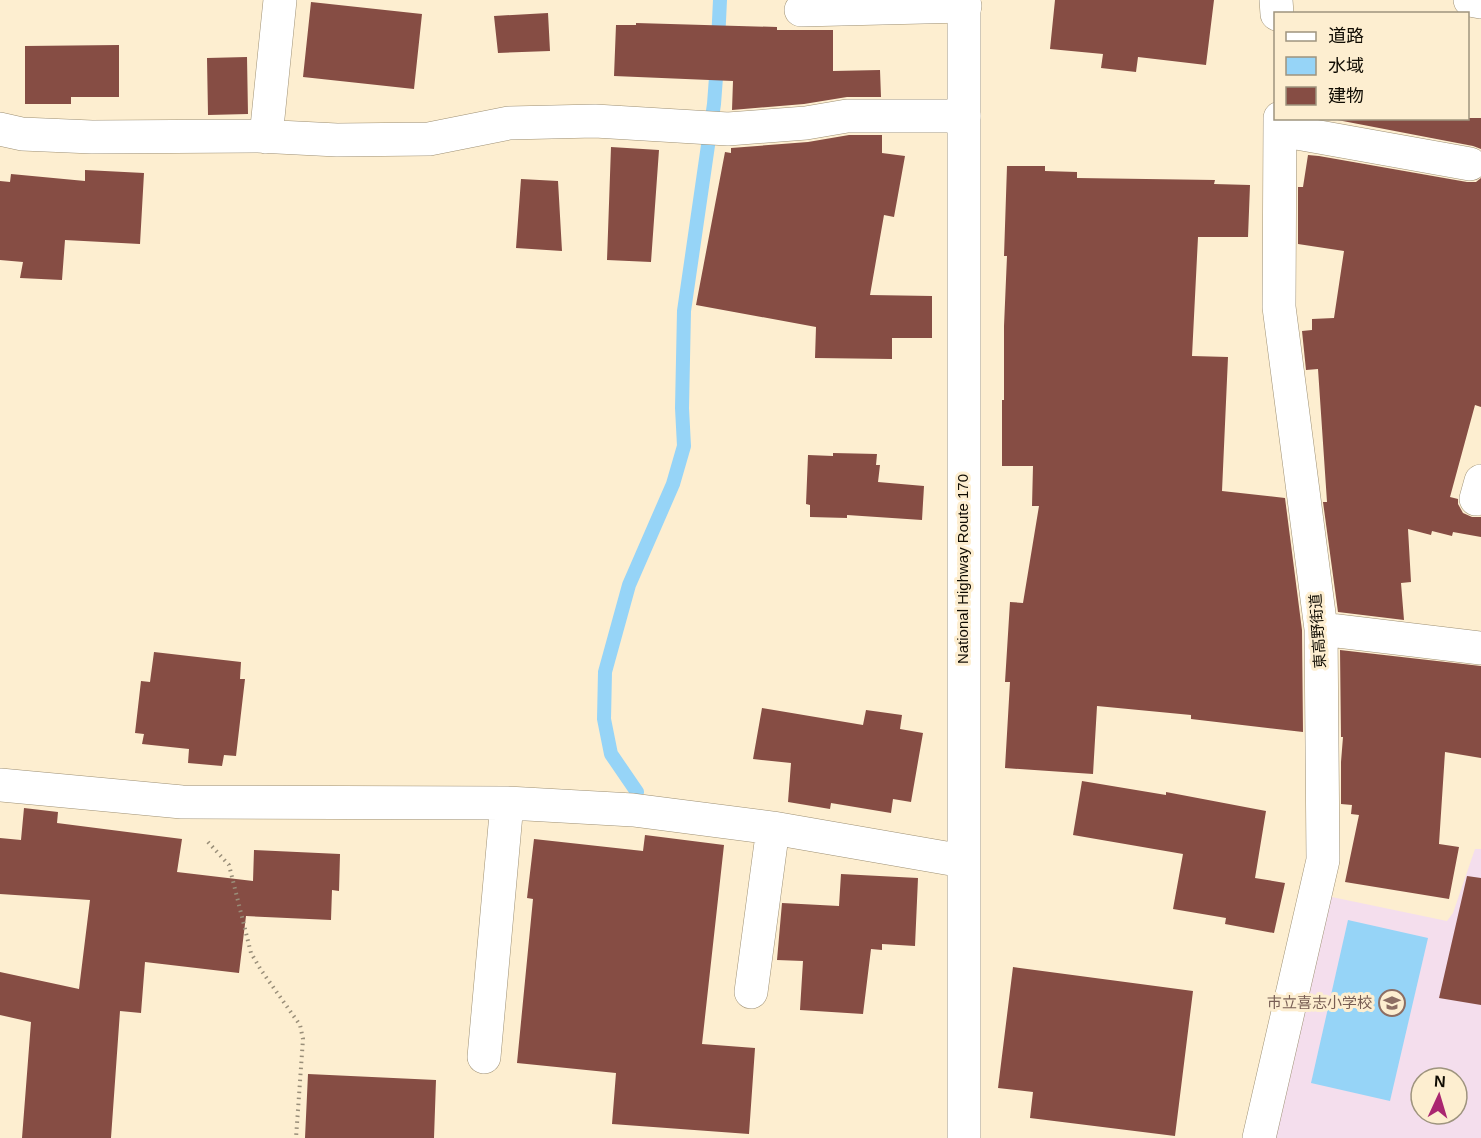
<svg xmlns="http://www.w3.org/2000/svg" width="1481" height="1138" font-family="Helvetica,'Noto Sans JP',sans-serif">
	<rect width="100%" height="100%" fill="#fdeed0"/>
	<path fill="#f4deed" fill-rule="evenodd" d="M 1475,849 L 1481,849 L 1481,1138 L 1273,1138 L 1327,896 L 1447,921 L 1453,913 ZM 1421,1078 L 1457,1078 L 1457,1114 L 1421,1114 Z"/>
	<path fill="#96d4f7" d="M 1348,920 L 1428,938 L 1390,1101 L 1311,1083 Z"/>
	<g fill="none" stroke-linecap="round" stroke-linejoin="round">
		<path stroke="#96d4f7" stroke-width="14" d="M 718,42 L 720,0
			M 637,792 L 611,754 L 604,719 L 605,672 L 629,585 L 673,484 L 684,446 L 682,408 L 684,311 L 714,104 L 717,64"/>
	</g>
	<path fill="#864d44" d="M 1055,0 L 1214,0 L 1206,65 L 1138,57 L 1136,72 L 1101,68 L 1103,54 L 1050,49 Z
		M 311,2 L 422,14 L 414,89 L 303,77 Z
		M 548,13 L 550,51 L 498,53 L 494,16 Z
		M 636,23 L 777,27 L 777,30 L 833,30 L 833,71 L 880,70 L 881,97 L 847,97 L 804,104 L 732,110 L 733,81 L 614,76 L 616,25 L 636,25 Z
		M 119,45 L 119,97 L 71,97 L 71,104 L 25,104 L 25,46 Z
		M 247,57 L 248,114 L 208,115 L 207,58 Z
		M 1327,118 L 1481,118 L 1481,149 L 1473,146 Z
		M 849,135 L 882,135 L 882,153 L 905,156 L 894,217 L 884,215 L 870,295 L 932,296 L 932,338 L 892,338 L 892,359 L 815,358 L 816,327 L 696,305 L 725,152 L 731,153 L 731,148 L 808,142 Z
		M 611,147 L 659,150 L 651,262 L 607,260 Z
		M 1308,155 L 1319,156 L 1467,182 L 1476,182 L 1481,178 L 1481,407 L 1475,405 L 1450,497 L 1458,499 L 1458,504 L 1463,513 L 1472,517 L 1481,517 L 1481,537 L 1453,532 L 1452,536 L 1432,531 L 1431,535 L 1408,529 L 1411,582 L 1401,583 L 1404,620 L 1338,612 L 1323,502 L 1327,502 L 1318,369 L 1306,370 L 1302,331 L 1312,330 L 1312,319 L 1334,318 L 1344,251 L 1298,244 L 1298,187 L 1303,187 Z
		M 1007,166 L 1045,166 L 1045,171 L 1077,172 L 1077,178 L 1215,180 L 1214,184 L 1250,185 L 1248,237 L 1198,237 L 1192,356 L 1228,357 L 1222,491 L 1285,498 L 1302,630 L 1303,732 L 1191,719 L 1191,715 L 1097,706 L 1093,774 L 1005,768 L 1010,682 L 1005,682 L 1010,602 L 1023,603 L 1039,506 L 1032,506 L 1033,466 L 1002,466 L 1002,400 L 1004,400 L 1004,326 L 1007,256 L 1004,256 Z
		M 85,170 L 144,173 L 140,244 L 65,240 L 62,280 L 20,278 L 23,262 L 0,260 L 0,181 L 10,182 L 11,174 L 85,181 Z
		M 521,179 L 558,181 L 562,251 L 516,248 Z
		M 833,453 L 877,454 L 876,465 L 880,465 L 878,482 L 924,486 L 922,520 L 847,515 L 847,518 L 810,517 L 810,505 L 806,504 L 808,455 L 833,456 Z
		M 1340,650 L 1481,666 L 1481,758 L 1445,752 L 1439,844 L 1459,847 L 1449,899 L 1345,882 L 1359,815 L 1351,814 L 1352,805 L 1341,804 L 1341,762 L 1343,737 L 1341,737 Z
		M 154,652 L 241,662 L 240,679 L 245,679 L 236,756 L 224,755 L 222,766 L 188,763 L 189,749 L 142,744 L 144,734 L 135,733 L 141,681 L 150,682 Z
		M 762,708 L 863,725 L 866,710 L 902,715 L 900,729 L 923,733 L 911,802 L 893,799 L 891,813 L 831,803 L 830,809 L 788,802 L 791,763 L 753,759 Z
		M 1082,781 L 1166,795 L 1166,792 L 1266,811 L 1255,878 L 1285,883 L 1274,933 L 1225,924 L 1226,918 L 1173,909 L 1183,854 L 1073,835 Z
		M 24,808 L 58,812 L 57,823 L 182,839 L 177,872 L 253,881 L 254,850 L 340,854 L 339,891 L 332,890 L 331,920 L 246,916 L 239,973 L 145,962 L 141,1013 L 120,1011 L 111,1138 L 22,1138 L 31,1022 L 0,1015 L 0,972 L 79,989 L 90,900 L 0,894 L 0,838 L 21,840 Z
		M 645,835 L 724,845 L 702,1044 L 755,1048 L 749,1134 L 612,1124 L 616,1073 L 517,1063 L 533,899 L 527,898 L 534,839 L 643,851 Z
		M 841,874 L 918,878 L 915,946 L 882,944 L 882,950 L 871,949 L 863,1014 L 800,1010 L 803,961 L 777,960 L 782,903 L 839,906 Z
		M 1467,876 L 1481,878 L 1481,1005 L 1439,998 Z
		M 1013,967 L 1193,991 L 1175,1136 L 1030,1118 L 1033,1092 L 998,1088 Z
		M 308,1074 L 436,1080 L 434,1138 L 305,1138 Z"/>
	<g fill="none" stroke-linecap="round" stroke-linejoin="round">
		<defs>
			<path id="minor" d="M 1276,0 L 1277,14
				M 1470,0 L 1481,2
				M 801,10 L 965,6
				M 0,129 L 22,134 L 92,137 L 258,136 L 337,140 L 429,139 L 509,123 L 595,121 L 728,129 L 806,123 L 847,116 L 964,116
				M 1280,130 L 1470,164
				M 266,137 L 280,0
				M 1476,499 L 1481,481
				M 1321,629 L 1481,648
				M 0,785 L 182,802 L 507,803 L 633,810 L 773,828 L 963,861
				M 751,992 L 773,828
				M 484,1057 L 507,803
				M 1259,1138 L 1323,860 L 1321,629 L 1279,307 L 1280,118"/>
			<path id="highway" d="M 964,1138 L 964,0"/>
		</defs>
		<use href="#minor" stroke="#9e9074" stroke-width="34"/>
		<use href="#highway" stroke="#9e9074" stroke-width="34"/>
		<path stroke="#998e79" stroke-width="4" stroke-dasharray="1.5 4.5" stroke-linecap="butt" d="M 208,842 L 229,865 L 251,953 L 261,970 L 300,1025 L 303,1039 L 296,1138"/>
		<use href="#minor" stroke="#fff" stroke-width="33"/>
		<use href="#highway" stroke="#fff" stroke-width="33"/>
	</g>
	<defs>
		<symbol id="school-ring" viewBox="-11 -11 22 22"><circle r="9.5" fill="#fdeed0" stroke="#8d6e63" stroke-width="1.5"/><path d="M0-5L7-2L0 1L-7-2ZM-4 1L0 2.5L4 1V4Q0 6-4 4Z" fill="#8d6e63"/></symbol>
	</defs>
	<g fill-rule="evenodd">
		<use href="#school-ring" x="1377" y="988" width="30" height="30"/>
	</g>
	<g text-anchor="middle" stroke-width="6" stroke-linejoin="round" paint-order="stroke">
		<g font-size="15" fill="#100c03" stroke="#fdeed0">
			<text transform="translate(963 569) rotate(-90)" y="5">National Highway Route 170</text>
			<text transform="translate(1318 631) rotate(-94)" y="5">東高野街道</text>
		</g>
		<g font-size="15" fill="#785e54" stroke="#fdeed0" text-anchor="end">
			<text x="1372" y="1008">市立喜志小学校</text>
		</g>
	</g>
	<rect x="1274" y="12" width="195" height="108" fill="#fdeed0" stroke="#9e947e" stroke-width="1.5"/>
	<rect x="1286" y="32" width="30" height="9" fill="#ffffff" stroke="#9e947e" stroke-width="1.5"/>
	<text x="1328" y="42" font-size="18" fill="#100c03">道路</text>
	<rect x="1286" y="57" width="30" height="18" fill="#96d4f7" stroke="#9e947e" stroke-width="1.5"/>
	<text x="1328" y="72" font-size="18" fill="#100c03">水域</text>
	<rect x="1286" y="87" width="30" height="18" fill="#864d44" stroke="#9e947e" stroke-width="1.5"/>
	<text x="1328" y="102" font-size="18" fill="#100c03">建物</text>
	<g transform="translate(1439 1096) rotate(4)"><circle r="28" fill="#fdeed0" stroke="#9e947e" stroke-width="1.5"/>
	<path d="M0-4.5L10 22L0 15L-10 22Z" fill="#aa2670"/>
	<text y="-9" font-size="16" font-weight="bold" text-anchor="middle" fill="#100c03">N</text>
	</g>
</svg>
